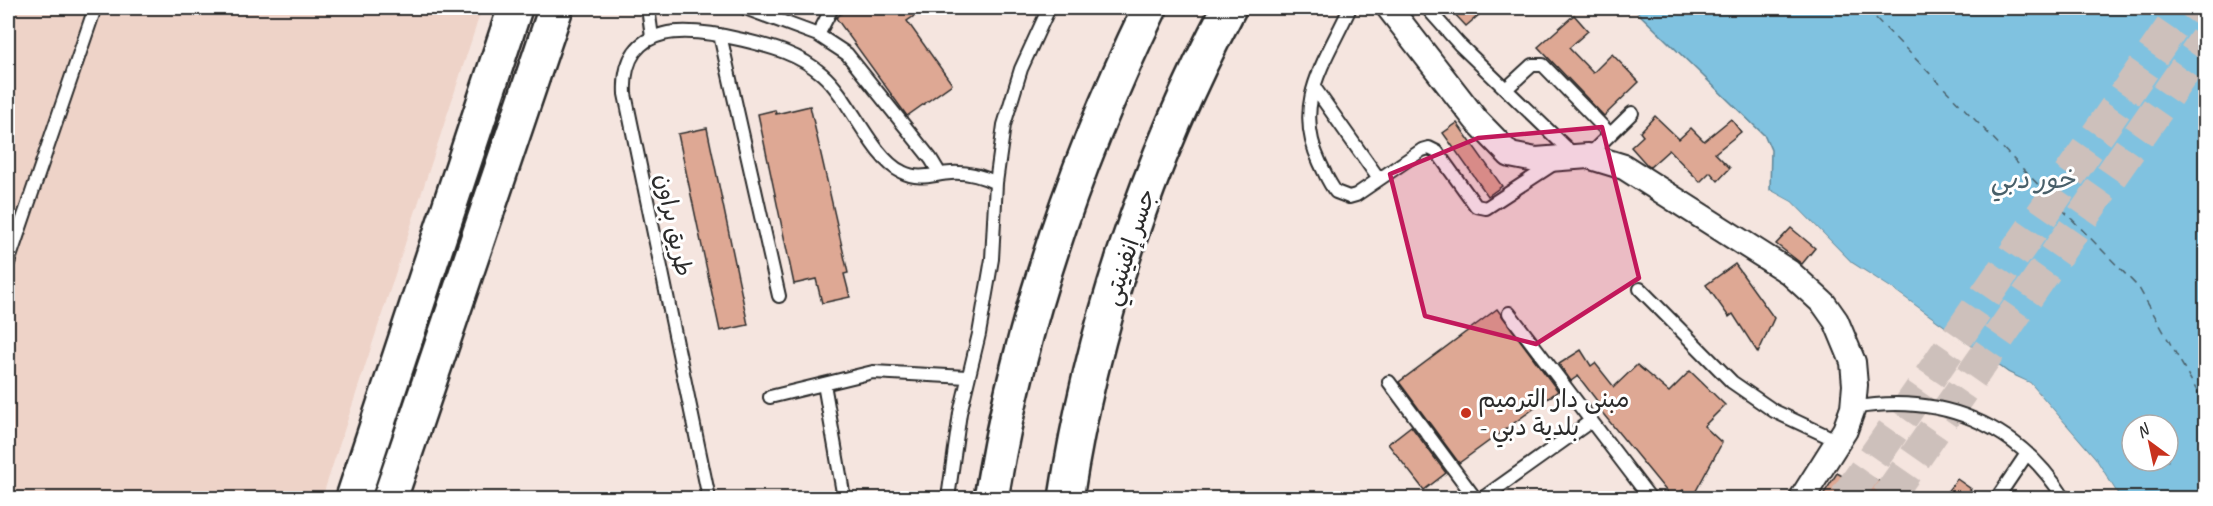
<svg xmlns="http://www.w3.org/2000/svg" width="2213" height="506" font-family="Caveat,'Playpen Sans Arabic',sans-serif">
	<rect width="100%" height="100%" fill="#f5e5df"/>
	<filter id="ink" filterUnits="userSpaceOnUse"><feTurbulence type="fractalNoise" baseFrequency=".0167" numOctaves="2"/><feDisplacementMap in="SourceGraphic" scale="12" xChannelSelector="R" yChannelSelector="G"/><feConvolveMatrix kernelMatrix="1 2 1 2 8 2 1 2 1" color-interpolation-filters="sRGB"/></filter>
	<g filter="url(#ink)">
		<path fill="#eed3c8" d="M 8,8 L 482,8 L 322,498 L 8,498 Z"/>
		<path fill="#80c2e0" stroke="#5e8698" stroke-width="1.5" fill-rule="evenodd" d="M 1633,8 L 2205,8 L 2205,498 L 2120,498 L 2095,458 L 2030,383 L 2009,373 L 1894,290 L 1852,263 L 1792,202 L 1770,190 L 1771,150 L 1765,136 ZM 2132,425 L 2168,425 L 2168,461 L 2132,461 Z"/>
		<path fill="#f5e5df" d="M 1770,190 L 1792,202 L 1852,263 L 1894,290 L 2008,373 L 2030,383 L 2095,458 L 2120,498 L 2116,498 L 2093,460 L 2029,385 L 2007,375 L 1850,265 L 1790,205 L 1769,192 Z"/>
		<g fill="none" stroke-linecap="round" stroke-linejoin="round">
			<path stroke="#49606a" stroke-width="1.5" stroke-dasharray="8 6" stroke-linecap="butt" d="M 1866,8 L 2139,288 L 2206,407"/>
		</g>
		<path fill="#dea894" stroke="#2b2b2b" stroke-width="1.5" d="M 848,8 L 926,8 L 907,21 L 952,84 L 907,116 L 836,18 Z
			M 1449,8 L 1487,8 L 1466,26 Z
			M 1574,15 L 1588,31 L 1569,48 L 1593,73 L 1612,54 L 1639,82 L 1604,116 L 1538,47 Z
			M 810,106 L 848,273 L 844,274 L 850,297 L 822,303 L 816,279 L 794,284 L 758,114 L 775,110 L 776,114 Z
			M 1655,116 L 1679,139 L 1691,128 L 1704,141 L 1731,119 L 1741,132 L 1715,153 L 1730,168 L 1718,181 L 1710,172 L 1700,182 L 1669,150 L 1650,167 L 1647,165 L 1631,147 L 1643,136 L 1640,132 Z
			M 1457,123 L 1502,186 L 1488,196 L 1443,133 Z
			M 707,128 L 748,325 L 720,331 L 678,134 Z
			M 1791,228 L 1815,248 L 1802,264 L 1776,244 Z
			M 1735,264 L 1774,318 L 1758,353 L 1733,314 L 1729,317 L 1706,285 Z
			M 1497,309 L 1558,391 L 1459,463 L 1399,382 Z
			M 1581,350 L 1591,366 L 1595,363 L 1614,387 L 1637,365 L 1669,392 L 1690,371 L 1725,405 L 1704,426 L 1722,443 L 1692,498 L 1683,490 L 1672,498 L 1595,404 L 1598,402 L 1578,376 L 1571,381 L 1559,364 Z
			M 1411,426 L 1446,473 L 1424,490 L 1388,444 Z
			M 1837,473 L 1865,489 L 1871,477 L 1911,498 L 1821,498 Z
			M 1957,479 L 1971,489 L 1963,498 L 1942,498 Z"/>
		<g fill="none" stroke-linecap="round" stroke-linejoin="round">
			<path stroke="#cdc0bb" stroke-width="33" stroke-dasharray="33 16" stroke-linecap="butt" d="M 1846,498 L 2185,8
				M 1887,498 L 2206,39"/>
			<defs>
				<path id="lane" d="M 648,8 L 652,37
					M 745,8 L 818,35 L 847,54 L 931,159 L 940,174
					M 1427,8 L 1460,45 L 1576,157
					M 1349,10 C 1324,64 1292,104 1320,163 C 1325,173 1329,184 1336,192 L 1349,197 L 1356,195 L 1422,150 L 1429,148 L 1437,152 L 1476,206 L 1486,208 L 1555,163
					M 720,35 L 779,296
					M 818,35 L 832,8
					M 1314,87 L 1379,179
					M 1506,89 L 1532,65 L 1543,65 L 1610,134
					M 1588,156 L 1632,113
					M 8,263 L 95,8
					M 1640,289 L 1732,382 L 1774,411 L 1838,441
					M 1509,313 L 1650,498
					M 1389,382 L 1475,498
					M 824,384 L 844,498
					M 770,397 L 873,372 L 967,377
					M 1853,408 C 1939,393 2016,422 2064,498
					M 709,498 L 625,94 C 621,18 692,28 743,40 C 772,47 799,54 822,74 C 851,99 871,157 902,172 C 919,181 934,174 951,173 C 967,172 982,176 996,183
					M 948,498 L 960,413 L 979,334 L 992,259 L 996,183 L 1004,125 L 1021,69 L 1049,8
					M 1483,498 L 1591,421
					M 1997,498 L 2026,455"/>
				<path id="street" d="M 1389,8 L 1476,120 L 1510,155 L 1536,160 L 1588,156 L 1624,167 L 1789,272 L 1824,304 L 1836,321 L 1853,362 L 1855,385 L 1853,408 L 1845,430 L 1802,498"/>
				<path id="secondary" d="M 353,498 L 515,8
					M 390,498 L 556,8"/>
				<path id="highway" d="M 991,498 C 1019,327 1074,164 1150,8
					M 1066,498 C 1092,328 1148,160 1229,8"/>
			</defs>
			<use href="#lane" stroke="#2b2b2b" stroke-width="16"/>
			<use href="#street" stroke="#2b2b2b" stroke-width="28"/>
			<use href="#secondary" stroke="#2b2b2b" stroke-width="38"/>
			<use href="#highway" stroke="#2b2b2b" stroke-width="38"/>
			<use href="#lane" stroke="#fff" stroke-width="12"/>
			<use href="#street" stroke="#fff" stroke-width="24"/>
			<use href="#secondary" stroke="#fff" stroke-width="33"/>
			<use href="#highway" stroke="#fff" stroke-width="33"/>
		</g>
	</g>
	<path fill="#c2185b" fill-opacity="0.2" stroke="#c2185b" stroke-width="4.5" stroke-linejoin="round" d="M 1602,127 L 1639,278 L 1536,344 L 1425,316 L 1390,174 L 1478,138 Z"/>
	<circle fill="#c8321e" stroke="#fff" stroke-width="2" cx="1466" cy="413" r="6"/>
	<g text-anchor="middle" stroke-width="6" stroke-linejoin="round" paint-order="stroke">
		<g font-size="24" fill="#2b2b2b" stroke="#fff">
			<text transform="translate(674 225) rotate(78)" y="8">طريق براون</text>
			<text transform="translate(1129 247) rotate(-72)" y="8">جسر إنفينيتي</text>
		</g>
		<g font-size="24" fill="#2b2b2b" stroke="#fff" text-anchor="start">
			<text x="1478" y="407">مبنى دار الترميم<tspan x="1478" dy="28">- بلدية دبي</tspan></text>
		</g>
		<g font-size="26" font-style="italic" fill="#49606a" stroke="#fff">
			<text x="2033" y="188">خور دبي</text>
		</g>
	</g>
	<rect width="2213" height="506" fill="none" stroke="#fff" stroke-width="30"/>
	<rect x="15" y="15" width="2183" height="476" fill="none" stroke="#2b2b2b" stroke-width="2" filter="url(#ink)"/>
	<g transform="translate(2150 443) rotate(327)"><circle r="28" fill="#ffffff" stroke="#aaaaaa" stroke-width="1.5"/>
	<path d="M0-4.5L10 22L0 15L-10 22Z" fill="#c8321e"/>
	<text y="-9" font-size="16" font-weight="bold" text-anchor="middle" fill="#2b2b2b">N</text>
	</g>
</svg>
